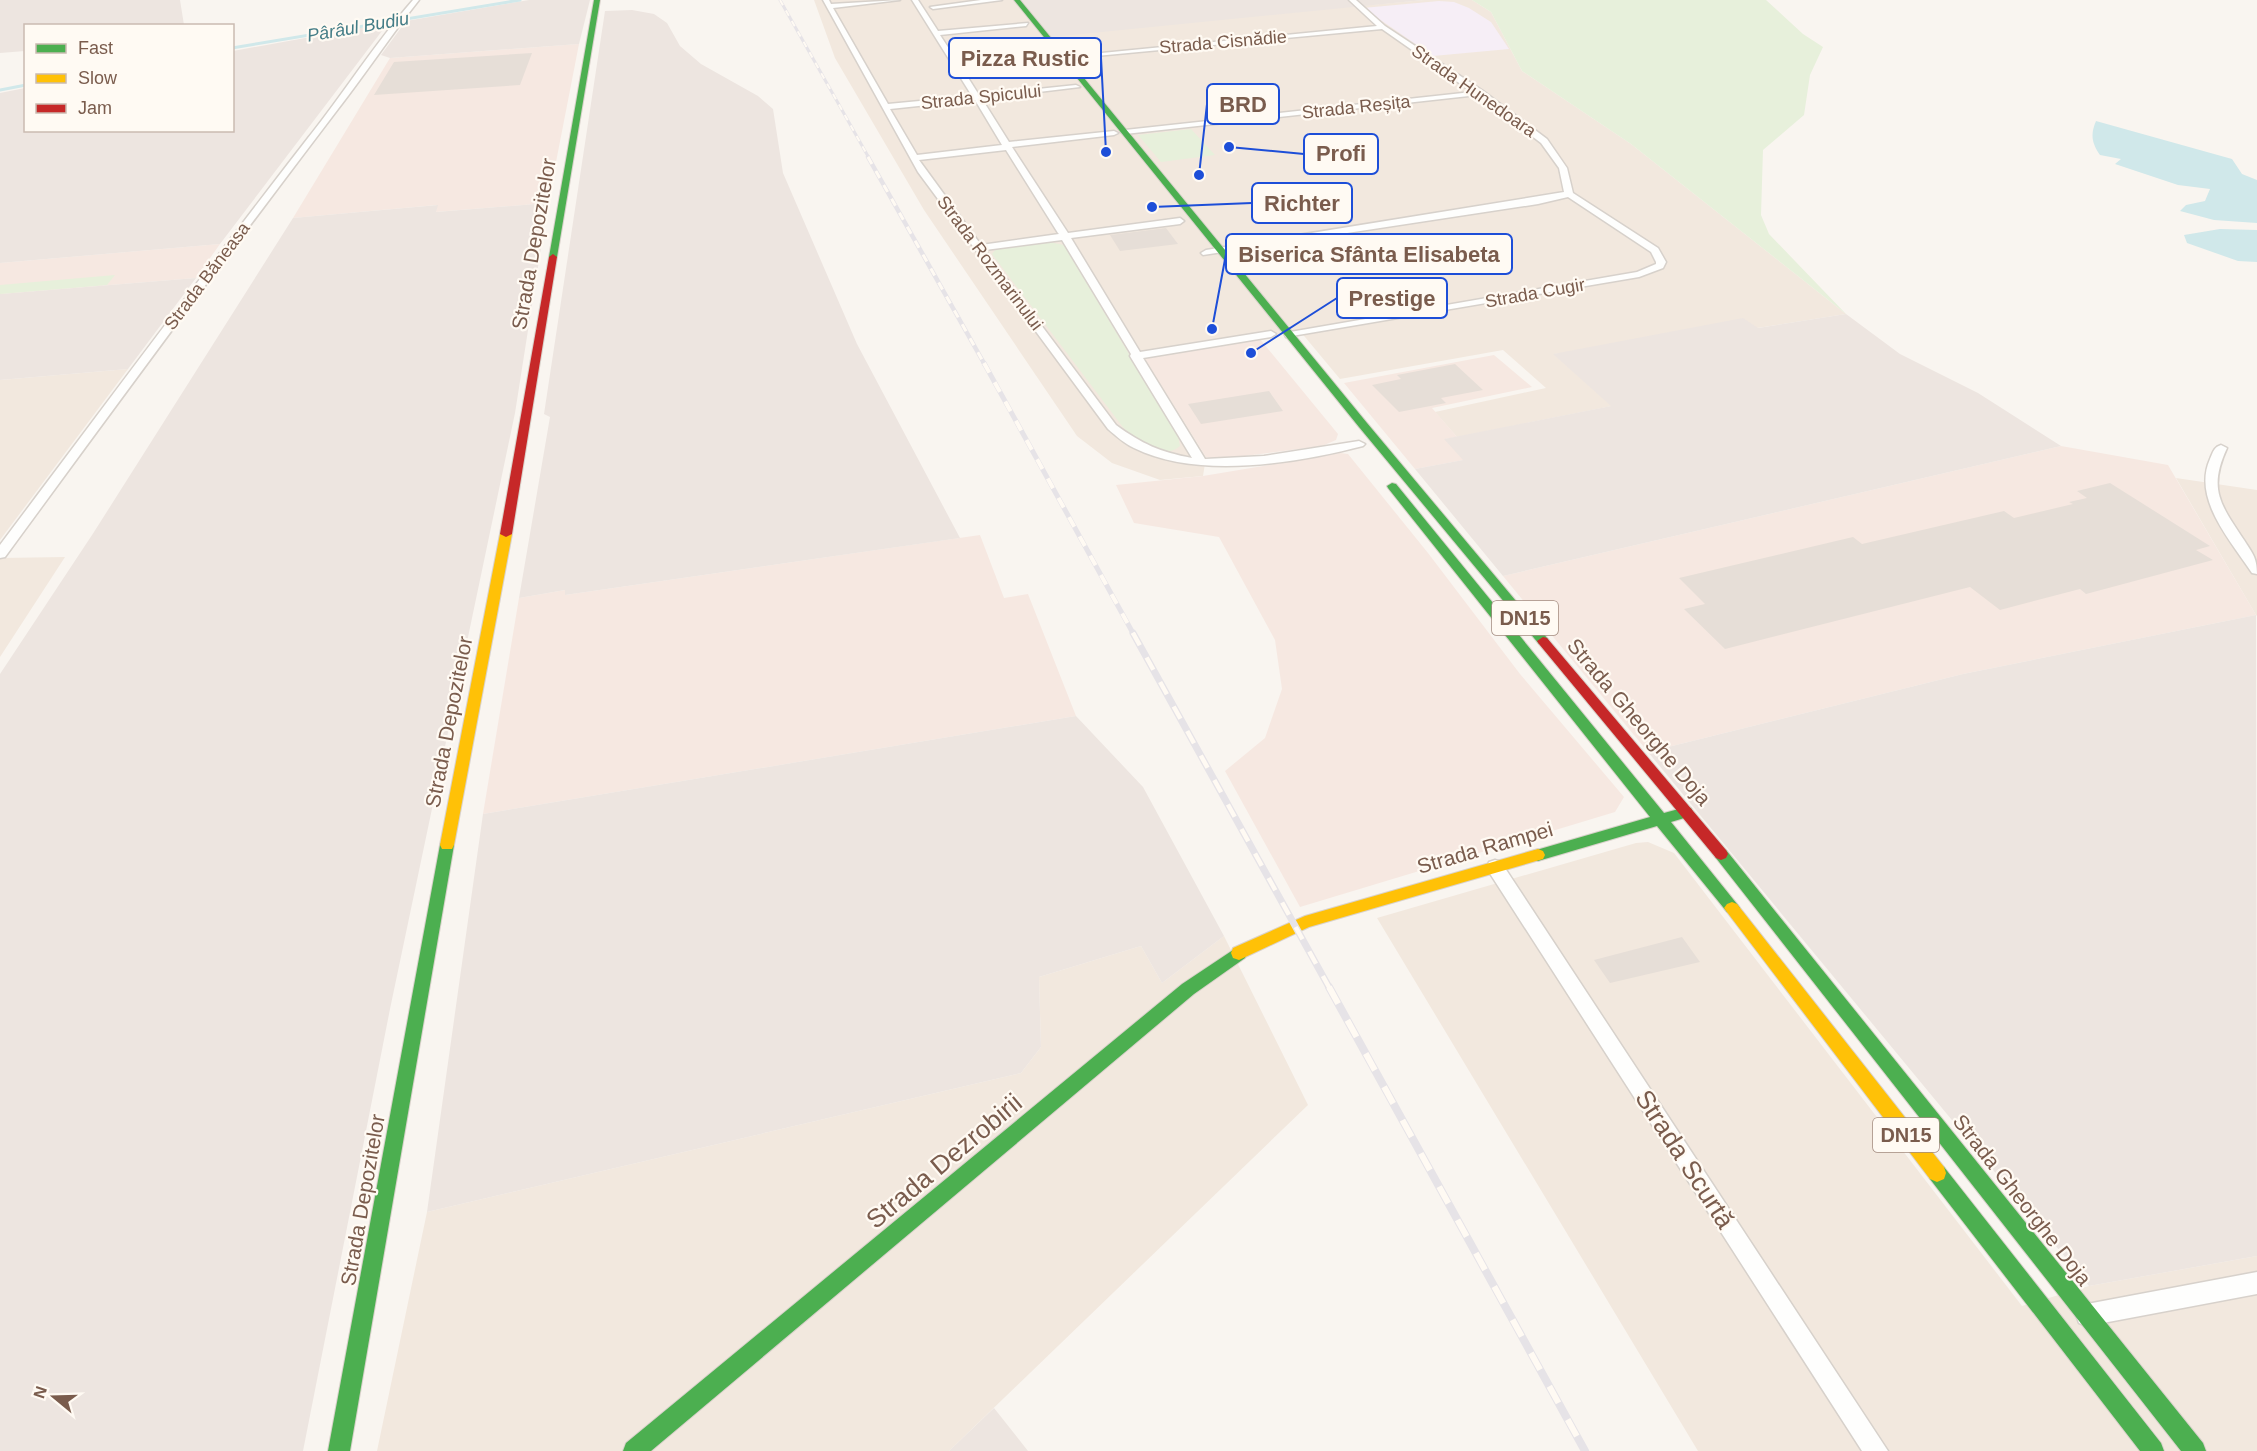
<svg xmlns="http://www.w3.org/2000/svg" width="2257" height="1451" font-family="Arial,sans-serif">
	<rect width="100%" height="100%" fill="#f9f5f0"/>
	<path fill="#f2e8de" d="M 814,0 L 1021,0 L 1358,6 L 1424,0 L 1472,0 L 1491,12 L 1522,71 L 1631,144 L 1846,314 L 1757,328 L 1554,354 L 1612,406 L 1457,437 L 1435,412 L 1546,388 L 1503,350 L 1340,379 L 1300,331 L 1143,355 L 1206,457 L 1203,476 L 1160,480 L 1112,463 L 1077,436 L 924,210 L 835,58 Z
		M 128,369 L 0,540 L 0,380 Z
		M 2176,478 L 2257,490 L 2257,616 L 2256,615 Z
		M 65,557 L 0,657 L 0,558 Z
		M 1648,842 L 1674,853 L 2022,1306 L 2089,1286 L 2257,1256 L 2257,1451 L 1698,1451 L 1377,918 L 1636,843 Z
		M 1224,936 L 1308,1105 L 949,1451 L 377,1451 L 427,1212 L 1021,1073 L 1041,1047 L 1039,977 L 1141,946 L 1162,983 Z"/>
	<path fill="#f6e8e1" d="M 579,44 L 548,203 L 435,212 L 437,205 L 293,218 L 390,58 Z
		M 220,244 L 196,278 L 0,294 L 0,263 Z
		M 1259,338 L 1338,434 L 1336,440 L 1322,446 L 1221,459 L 1206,457 L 1143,356 Z
		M 1494,355 L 1532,387 L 1432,408 L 1457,437 L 1445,439 L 1464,460 L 1415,469 L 1344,383 Z
		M 2061,446 L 2168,465 L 2256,615 L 1963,674 L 1648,752 L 1503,576 Z
		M 1340,453 L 1348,454 L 1428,553 L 1520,674 L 1624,797 L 1615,812 L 1300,907 L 1225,771 L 1265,738 L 1282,689 L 1275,640 L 1219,537 L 1134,523 L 1116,485 L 1203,476 Z
		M 980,535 L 1004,598 L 1028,594 L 1076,716 L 483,814 L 519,598 L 565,590 L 565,595 Z"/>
	<path fill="#ede5e0" d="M 0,0 L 180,0 L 184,25 L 26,26 L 25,51 L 0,53 Z
		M 529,0 L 590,0 L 579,44 L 390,58 L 381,55 L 406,21 Z
		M 1021,0 L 1424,0 L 1052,37 Z
		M 632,10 L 654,14 L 667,23 L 680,46 L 701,64 L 758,96 L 773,109 L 783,173 L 857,344 L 960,538 L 565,595 L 565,590 L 519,598 L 550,417 L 544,414 L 605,11 Z
		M 388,23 L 220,244 L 0,263 L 0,93 L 25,88 L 26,130 L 232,130 L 233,51 Z
		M 548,203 L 515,413 L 390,1009 L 303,1451 L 0,1451 L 0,674 L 94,532 L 293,218 L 438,205 L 436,212 Z
		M 196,278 L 128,369 L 0,380 L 0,294 Z
		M 1846,314 L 1900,354 L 1978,393 L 2061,446 L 1503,576 L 1415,469 L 1463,460 L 1444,439 L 1611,406 L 1553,354 L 1743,318 L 1758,328 Z
		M 2256,615 L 2257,1256 L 2089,1286 L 1648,752 L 1963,674 Z
		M 1076,716 L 1143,787 L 1224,936 L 1162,983 L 1141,946 L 1039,977 L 1041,1047 L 1021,1073 L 427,1212 L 483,814 Z
		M 994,1408 L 1028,1451 L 949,1451 Z"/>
	<path fill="#f6eef6" d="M 1439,1 L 1454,2 L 1469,8 L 1491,22 L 1509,49 L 1433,56 L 1363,8 Z"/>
	<path fill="#e7f0db" d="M 1472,0 L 1766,0 L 1803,34 L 1823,47 L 1810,75 L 1804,115 L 1763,150 L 1761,215 L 1769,234 L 1846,314 L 1631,144 L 1522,71 L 1491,12 Z
		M 1191,129 L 1215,155 L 1161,162 L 1138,135 Z
		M 1049,242 L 1064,245 L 1178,436 L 1180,446 C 1162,462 1134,439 1122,426 L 992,254 L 997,248 Z
		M 115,275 L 107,285 L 0,294 L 0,285 Z"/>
	<path fill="#d0e8ea" d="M 2096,121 L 2232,159 L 2242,174 L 2257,180 L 2257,223 L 2214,220 L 2180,211 L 2186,205 L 2205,201 L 2210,189 L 2178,185 L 2115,164 L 2121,159 L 2100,155 C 2092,143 2090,135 2096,121 Z
		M 2220,229 L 2257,230 L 2257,262 L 2238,261 L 2187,243 L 2184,235 Z"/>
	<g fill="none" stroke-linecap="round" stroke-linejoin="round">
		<path stroke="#d0e8ea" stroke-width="3" d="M 232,48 L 520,0
			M 0,90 L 26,85"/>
	</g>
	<path fill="#e6ded7" d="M 532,53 L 520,85 L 374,95 L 394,62 Z
		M 1166,228 L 1178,244 L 1120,251 L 1110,235 Z
		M 1455,364 L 1483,390 L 1441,398 L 1446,403 L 1399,412 L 1372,385 L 1401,379 L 1397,375 Z
		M 1269,391 L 1283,411 L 1201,424 L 1188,404 Z
		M 2110,483 L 2210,546 L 2196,550 L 2213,560 L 2086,594 L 2080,589 L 2000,610 L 1970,587 L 1725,649 L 1684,609 L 1705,604 L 1679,578 L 1853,537 L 1862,544 L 2004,511 L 2014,518 L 2073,504 L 2069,502 L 2087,498 L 2077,491 Z
		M 1682,937 L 1700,962 L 1610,983 L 1594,960 Z"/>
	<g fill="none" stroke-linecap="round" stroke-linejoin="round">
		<defs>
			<path id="street" d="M 413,0 L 419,0 C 391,35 366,73 338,109 C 225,257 115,407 5,557 L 0,558 L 0,545 C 102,409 204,272 308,138 C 344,93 375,43 413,0 Z
				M 823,0 L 829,0 L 831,4 L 900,0 L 833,8 L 888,104 L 972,96 L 912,0 L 918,0 L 938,31 L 1028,23 L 1026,26 L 940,35 L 957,61 L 1050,51 L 1053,53 L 960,65 L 979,95 L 1076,85 L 1080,87 L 982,99 L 1009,142 L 1114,131 L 1118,133 L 1114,135 L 1012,147 L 1068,233 L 1180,218 L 1184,221 L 1180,224 L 1071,238 L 1140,352 L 1271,331 L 1276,334 L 1271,337 L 1143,358 L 1205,459 L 1264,456 L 1359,441 L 1365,444 L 1363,446 C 1297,463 1198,480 1134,448 C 1125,444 1116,436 1108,429 L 918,172 ZM 975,100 L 1002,145 L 917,155 L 890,109 ZM 1006,150 L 1058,233 L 1059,234 L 981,245 L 919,160 ZM 1062,240 L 1131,354 L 1130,356 L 1192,458 C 1160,452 1142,444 1116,425 L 985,250 Z
				M 981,0 L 1002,0 L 933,9 L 930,7 Z
				M 1349,0 L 1356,0 L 1385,26 L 1483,91 L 1547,139 L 1567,168 L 1573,193 L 1658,248 L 1666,262 L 1663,268 L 1639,277 L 1286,337 L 1285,335 L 1290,332 L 1637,272 L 1656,264 L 1656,262 L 1651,252 L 1568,197 L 1538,204 L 1203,255 L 1201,253 L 1206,250 L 1564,192 L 1559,168 L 1541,143 L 1478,95 L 1125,134 L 1121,132 L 1125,130 L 1472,92 L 1382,29 L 1064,59 L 1061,57 L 1377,26 Z
				M 2221,445 L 2227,448 C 2208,489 2220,504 2244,540 C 2252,553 2257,557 2257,574 L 2252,573 C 2231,541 2192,499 2210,459 C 2213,452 2214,447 2221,445 Z
				M 1495,860 L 1501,862 L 1888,1451 L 1862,1451 L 1489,872 L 1487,867 L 1489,862 Z
				M 2257,1272 L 2257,1294 L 2087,1326 L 2079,1323 L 2076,1315 L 2079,1307 L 2087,1304 Z"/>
			<path id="fast" d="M 594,0 L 600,0 L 557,257 L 553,260 L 549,257 Z
				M 1014,0 L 1020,0 L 1367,423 L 1547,638 L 1549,641 L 1547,644 L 1539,644 L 1359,427 Z
				M 1392,483 L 1396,484 L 1664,813 L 1686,807 L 1691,808 L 1693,812 L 1691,816 L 1671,822 L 1737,904 L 1740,908 L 1737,912 L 1732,914 L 1727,912 L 1657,826 L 1538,861 L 1533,859 L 1531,855 L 1533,851 L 1650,817 L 1388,488 L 1387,486 Z
				M 447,839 L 452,841 L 454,845 L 350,1451 L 328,1451 L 440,845 L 442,841 Z
				M 1721,848 L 1726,850 L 2203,1443 L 2206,1451 L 2181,1451 L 1716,858 L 1714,854 L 1716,850 Z
				M 1239,946 L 1245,948 L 1247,953 L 1245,958 L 1194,994 L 651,1451 L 623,1451 L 626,1443 L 1182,984 Z
				M 1937,1164 L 1944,1167 L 2161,1443 L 2164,1451 L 2140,1451 L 1930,1179 L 1928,1173 L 1930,1167 Z"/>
			<path id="slow" d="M 506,531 L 512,534 L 454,845 L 452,849 L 442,849 L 440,845 L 500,534 Z
				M 1538,849 L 1543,851 L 1545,855 L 1543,859 L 1309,927 L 1239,960 L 1233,958 L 1231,953 L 1233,948 L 1305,916 Z
				M 1732,902 L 1737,904 L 1944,1167 L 1946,1173 L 1944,1179 L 1937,1182 L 1930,1179 L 1727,912 L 1724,908 L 1727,904 Z"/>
			<path id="jam" d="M 553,254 L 557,257 L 512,534 L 506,537 L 500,534 L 549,257 Z
				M 1543,637 L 1547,638 L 1726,850 L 1728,854 L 1726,858 L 1721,860 L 1716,858 L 1539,644 L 1537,641 Z"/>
		</defs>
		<use href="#street" stroke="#d7d1cb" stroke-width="3"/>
		<use href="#fast" stroke="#d9d2cb" stroke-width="2"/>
		<use href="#slow" stroke="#d9d2cb" stroke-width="2"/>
		<use href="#jam" stroke="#d9d2cb" stroke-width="2"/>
		<use href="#street" fill="#fefefd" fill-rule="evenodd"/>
		<use href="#fast" fill="#4caf50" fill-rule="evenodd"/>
		<use href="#slow" fill="#ffc107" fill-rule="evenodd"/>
		<use href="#jam" fill="#c62828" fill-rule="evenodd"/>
		<defs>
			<path id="rail-far4" d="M 780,0 L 869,158"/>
			<path id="rail-far3" d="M 868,157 L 985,365"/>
			<path id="rail-far2" d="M 984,363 L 1134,635"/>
			<path id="rail-far1" d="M 1133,633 L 1330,989"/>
			<path id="rail" d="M 1329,987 L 1585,1451"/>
		</defs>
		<use href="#rail-far4" stroke="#e6e3e7" stroke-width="3"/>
		<use href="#rail-far3" stroke="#e6e3e7" stroke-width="4.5"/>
		<use href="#rail-far2" stroke="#e6e3e7" stroke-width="5"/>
		<use href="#rail-far1" stroke="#e6e3e7" stroke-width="7"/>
		<use href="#rail" stroke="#e6e3e7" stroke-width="8"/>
		<use href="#rail-far4" stroke="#fffaf3" stroke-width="2" stroke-dasharray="6" stroke-linecap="butt"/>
		<use href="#rail-far3" stroke="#fffaf3" stroke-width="3" stroke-dasharray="8" stroke-linecap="butt"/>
		<use href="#rail-far2" stroke="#fffaf3" stroke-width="4" stroke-dasharray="11" stroke-linecap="butt"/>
		<use href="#rail-far1" stroke="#fffaf3" stroke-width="4.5" stroke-dasharray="14" stroke-linecap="butt"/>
		<use href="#rail" stroke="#fffaf3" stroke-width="6" stroke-dasharray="19" stroke-linecap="butt"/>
	</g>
	<g text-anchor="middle" stroke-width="4.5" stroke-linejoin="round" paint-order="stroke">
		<g font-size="18" font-style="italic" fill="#437c86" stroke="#fffaf3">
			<text transform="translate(358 27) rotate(-10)" y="6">Pârâul Budiu</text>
		</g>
		<g font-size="18" fill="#7a5c4d" stroke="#fffaf3">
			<text transform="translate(1223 42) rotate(-5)" y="6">Strada Cisnădie</text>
			<text transform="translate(1474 91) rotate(35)" y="6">Strada Hunedoara</text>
			<text transform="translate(981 97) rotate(-6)" y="6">Strada Spicului</text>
			<text transform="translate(1356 107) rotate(-6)" y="6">Strada Reșița</text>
			<text transform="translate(990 263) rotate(53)" y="6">Strada Rozmarinului</text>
			<text transform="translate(207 276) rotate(-53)" y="6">Strada Băneasa</text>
			<text transform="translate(1535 293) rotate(-10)" y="6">Strada Cugir</text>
		</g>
		<g fill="#fffaf3" stroke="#a28b7f" stroke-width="1.5">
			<rect x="1492" y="601" width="66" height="34" rx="4.5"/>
			<rect x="1873" y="1118" width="66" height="34" rx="4.5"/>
		</g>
		<g font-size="20" font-weight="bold" fill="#7a5c4d">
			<text x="1525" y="625">DN15</text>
			<text x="1906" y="1142">DN15</text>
		</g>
		<g font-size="21" fill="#7a5c4d" stroke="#fffaf3">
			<text transform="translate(534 244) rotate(-80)" y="7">Strada Depozitelor</text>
			<text transform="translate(449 722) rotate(-79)" y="7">Strada Depozitelor</text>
			<text transform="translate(1639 722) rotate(50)" y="7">Strada Gheorghe Doja</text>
			<text transform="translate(1485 848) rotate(-16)" y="7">Strada Rampei</text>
			<text transform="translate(363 1200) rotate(-80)" y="7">Strada Depozitelor</text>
			<text transform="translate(2022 1200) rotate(52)" y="7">Strada Gheorghe Doja</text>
		</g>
		<g font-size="26" fill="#7a5c4d" stroke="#fffaf3">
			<text transform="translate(1685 1159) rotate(57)" y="9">Strada Scurtă</text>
			<text transform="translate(944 1161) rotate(-40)" y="9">Strada Dezrobirii</text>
		</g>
	</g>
	<path fill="none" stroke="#1d4ed8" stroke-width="2" d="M1106 152L1101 58M1199 175L1207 104M1229 147L1304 154M1152 207L1252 203M1212 329L1226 254M1251 353L1337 298"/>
	<g fill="#1d4ed8" stroke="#fffaf3" stroke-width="2">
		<circle cx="1106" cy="152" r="6"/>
		<circle cx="1199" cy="175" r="6"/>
		<circle cx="1229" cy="147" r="6"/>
		<circle cx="1152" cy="207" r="6"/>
		<circle cx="1212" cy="329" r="6"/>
		<circle cx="1251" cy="353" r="6"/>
	</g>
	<g fill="#fffaf3" stroke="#1d4ed8" stroke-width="2">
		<rect x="949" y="38" width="152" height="40" rx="6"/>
		<rect x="1207" y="84" width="72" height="40" rx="6"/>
		<rect x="1304" y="134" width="74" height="40" rx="6"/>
		<rect x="1252" y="183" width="100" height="40" rx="6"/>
		<rect x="1226" y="234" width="286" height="40" rx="6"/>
		<rect x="1337" y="278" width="110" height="40" rx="6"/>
	</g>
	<g font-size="22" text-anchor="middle" font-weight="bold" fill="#7a5c4d">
		<text x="1025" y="66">Pizza Rustic</text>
		<text x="1243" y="112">BRD</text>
		<text x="1341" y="161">Profi</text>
		<text x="1302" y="211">Richter</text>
		<text x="1369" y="262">Biserica Sfânta Elisabeta</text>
		<text x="1392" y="306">Prestige</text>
	</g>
	<rect x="24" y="24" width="210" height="108" fill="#fffaf3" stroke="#cabbb1" stroke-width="1.5"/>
	<rect x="36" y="44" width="30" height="9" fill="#4caf50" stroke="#cabbb1" stroke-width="1.5"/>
	<text x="78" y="54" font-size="18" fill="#7a5c4d">Fast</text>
	<rect x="36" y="74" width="30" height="9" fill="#ffc107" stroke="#cabbb1" stroke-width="1.5"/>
	<text x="78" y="84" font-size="18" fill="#7a5c4d">Slow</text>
	<rect x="36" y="104" width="30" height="9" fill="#c62828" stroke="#cabbb1" stroke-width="1.5"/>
	<text x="78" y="114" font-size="18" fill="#7a5c4d">Jam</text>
	<g transform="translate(54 1397) rotate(289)" stroke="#fffaf3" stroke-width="4.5" paint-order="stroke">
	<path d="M0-4.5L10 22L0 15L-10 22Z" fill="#7a5c4d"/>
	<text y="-9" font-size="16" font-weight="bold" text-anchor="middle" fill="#7a5c4d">N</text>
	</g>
</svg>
